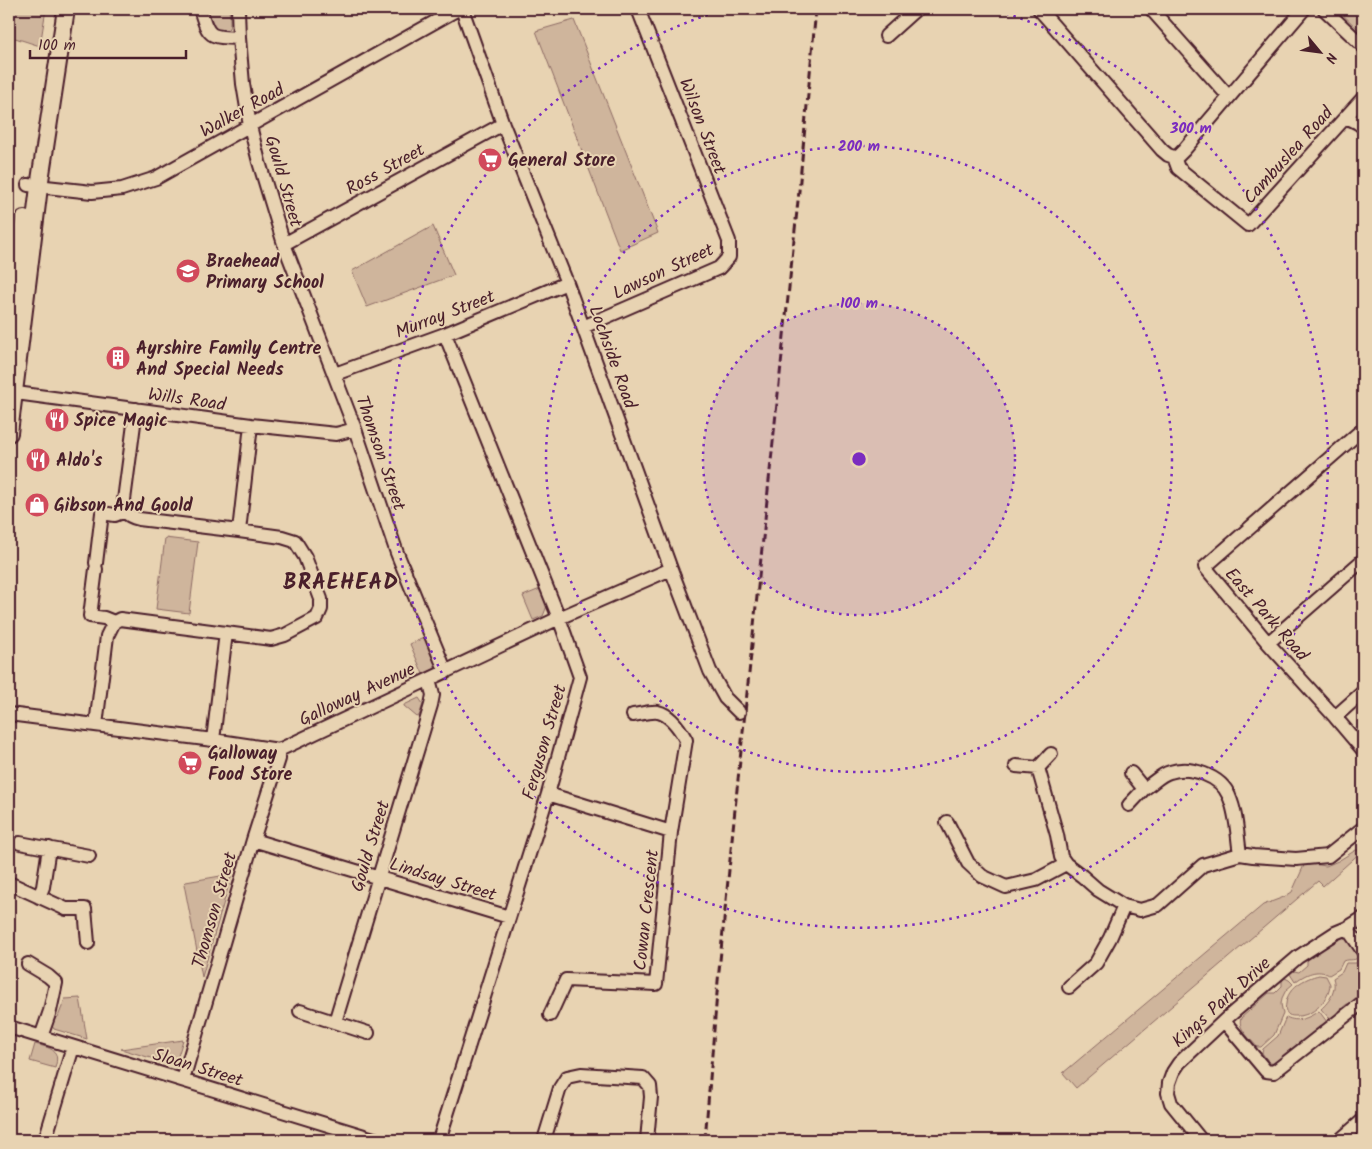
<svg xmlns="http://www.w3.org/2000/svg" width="1372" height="1149" font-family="Kalam,sans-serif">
	<rect width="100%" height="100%" fill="#e8d3b2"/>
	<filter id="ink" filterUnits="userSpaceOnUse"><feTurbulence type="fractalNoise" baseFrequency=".02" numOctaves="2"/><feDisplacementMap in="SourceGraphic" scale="10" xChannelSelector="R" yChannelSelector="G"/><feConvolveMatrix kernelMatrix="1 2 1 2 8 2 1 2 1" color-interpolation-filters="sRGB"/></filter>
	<g filter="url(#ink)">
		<path fill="#cfb59c" stroke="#8c6a64" d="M 9,9 L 46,9 L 40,46 L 9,36 Z
			M 204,9 L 229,9 C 230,23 234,34 215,32 Z
			M 1337,9 L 1363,9 L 1363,34 Z
			M 574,20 L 658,233 L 620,250 L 536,31 Z
			M 433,226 L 454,275 L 367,307 L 352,271 Z
			M 165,538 L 198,542 L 189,613 L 156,609 Z
			M 540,589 L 547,606 L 543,616 L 533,620 L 523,596 Z
			M 428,636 L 438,658 L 434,669 L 423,674 L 410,644 Z
			M 419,698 L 423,704 L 419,716 L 417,717 L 404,706 L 404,705 Z
			M 1356,850 L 1362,851 L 1323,886 L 1318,881 L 1076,1088 L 1063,1073 L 1263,905 L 1284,897 L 1292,892 L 1305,863 L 1326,866 L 1338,861 Z
			M 232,874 L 202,977 L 184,884 L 186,882 Z
			M 1340,937 C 1349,937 1354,947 1360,954 C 1357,963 1349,958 1343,961 L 1339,969 L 1329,975 C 1318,968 1305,974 1295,982 L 1290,974 L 1294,971 L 1299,972 L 1307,965 L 1307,959 Z
			M 1361,959 L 1363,959 L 1363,995 L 1351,1004 L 1347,1004 L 1337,1012 L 1337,1017 L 1333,1019 L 1329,1018 L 1321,1009 C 1330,1001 1337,990 1333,978 L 1342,972 L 1346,963 L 1356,963 Z
			M 1319,975 L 1326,976 L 1330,984 C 1330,1000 1312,1017 1296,1016 C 1294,1016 1291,1016 1289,1015 C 1285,1012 1285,1008 1286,1004 C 1287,988 1305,978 1319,975 Z
			M 1285,978 L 1289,980 L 1293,984 L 1286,990 L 1282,998 L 1281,1004 L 1283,1014 L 1274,1035 L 1261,1047 L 1257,1047 C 1251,1039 1237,1029 1241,1018 L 1269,993 L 1275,993 L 1282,986 L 1282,981 Z
			M 80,998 L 87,1039 L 54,1029 L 52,1026 L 54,1020 L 58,1017 L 65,999 Z
			M 1319,1011 L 1327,1022 L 1278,1064 L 1270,1063 L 1262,1053 L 1263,1049 L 1278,1036 L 1286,1017 C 1298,1023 1308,1018 1319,1011 Z
			M 183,1040 L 178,1056 L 169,1063 L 164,1062 L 121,1049 Z
			M 35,1044 C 50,1048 61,1049 55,1068 L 30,1061 Z"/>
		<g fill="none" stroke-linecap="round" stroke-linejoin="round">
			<defs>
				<path id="minor" d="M 200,9 C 209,37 208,37 239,38
					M 238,9 L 239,38 L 243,84 L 250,126 L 259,162 L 284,244 L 355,429 L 397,553 L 446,672
					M 462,9 L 503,124 L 567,283 L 671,569 L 710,671 L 725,698 L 739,712
					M 1039,9 L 1162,150 L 1168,155 L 1174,157
					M 1151,9 L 1229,97
					M 1324,9 L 1363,46
					M 886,36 L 916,9
					M 1346,117 L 1358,123 L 1363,127
					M 1174,157 L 1178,168 L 1248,225 L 1363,98
					M 1174,157 L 1178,156 L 1184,150 L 1304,9
					M 28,185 L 92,192 L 122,189 L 156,178 L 458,9
					M 284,244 L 503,124
					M 583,327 L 719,268 L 729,257 L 729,241 L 638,9
					M 335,374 L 445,334 L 567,283
					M 9,392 L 251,425 L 336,434 L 355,429
					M 136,409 L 124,500 C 125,513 126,516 139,519 L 239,531
					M 1363,429 L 1205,567 L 1268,643 L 1335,717 L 1363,750
					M 96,563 L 102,513 L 115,515 L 125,511
					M 96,569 L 90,616 L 104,618 L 114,622
					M 1268,643 L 1363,560
					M 9,714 L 213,740 L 279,750 L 559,618 L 671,569
					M 1335,717 L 1363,692
					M 96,725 L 107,636 L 114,622 L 120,619 L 226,633
					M 213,740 L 226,633 L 271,639 L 285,635 L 317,618 L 321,609 L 321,599 L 305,557 L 295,541 L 282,537 L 239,531 L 251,425
					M 1016,766 L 1038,768 L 1051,754
					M 1038,768 L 1057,835 L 1061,857 L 1066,864 L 1082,876 L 1098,890 L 1124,906 L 1140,910 L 1158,905 L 1203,865 L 1240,854 L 1253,856 L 1296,859 L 1328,856 L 1363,828
					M 1131,773 L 1144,789 C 1152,784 1161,774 1170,772 C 1190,765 1221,776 1229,796 C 1237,814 1237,835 1240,854
					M 548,794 L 671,832
					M 1129,805 L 1144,789
					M 947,822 L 968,863 L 982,876 L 1006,887 L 1036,880 L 1066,864
					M 253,840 L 509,917
					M 20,843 L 89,856
					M 9,883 L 66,909 L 85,909 L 88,943
					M 39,897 L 43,887 L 49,848
					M 1347,928 L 1363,951
					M 28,964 L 48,976 L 56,983 L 50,1011 L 41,1037
					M 1069,987 L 1096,963 L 1110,938 L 1124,906
					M 300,1011 L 368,1033
					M 550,1015 L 566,980 L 656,984 L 671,832 L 686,740 C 680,729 671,715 658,712 C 651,711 640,714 633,715
					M 1224,1021 L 1266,1071 L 1274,1072 L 1363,1002
					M 335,1022 L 431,705 L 433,695 L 429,680
					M 9,1027 L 377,1140
					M 183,1080 L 253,840 L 279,759 L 279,750
					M 45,1140 L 73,1047
					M 439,1140 L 548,794 L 580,677 L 559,618 L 445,334
					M 544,1140 L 560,1088 L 567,1077 L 581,1074 L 643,1078 L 650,1086 L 651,1097 L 647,1140
					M 1201,1140 L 1171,1103 L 1168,1093 L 1169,1083 L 1173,1072 L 1179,1063 L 1228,1017 L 1298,957 L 1335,933 L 1347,928 L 1363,918
					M 1340,1140 L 1363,1120"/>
				<path id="major" d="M 9,333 L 24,219
					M 9,433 L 39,187 L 66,9"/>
			</defs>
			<use href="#minor" stroke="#4a1f2b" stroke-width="16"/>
			<use href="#major" stroke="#4a1f2b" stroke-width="20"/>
			<use href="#minor" stroke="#e8d3b2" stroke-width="12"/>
			<use href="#major" stroke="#e8d3b2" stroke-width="16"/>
			<path stroke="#4a1f2b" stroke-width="3" stroke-dasharray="8 4" stroke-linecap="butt" d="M 705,1140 L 718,981 L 736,799 L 799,191 L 816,9"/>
		</g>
	</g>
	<circle cx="859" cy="459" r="156" fill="#7b2cbf" fill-opacity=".12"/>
	<g fill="none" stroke="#7b2cbf" stroke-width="2.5" stroke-dasharray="2.5 5">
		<circle cx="859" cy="459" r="156"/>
		<circle cx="859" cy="459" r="313"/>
		<path d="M992 9A469 469 0 1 1 726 9"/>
	</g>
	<defs>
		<symbol id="supermarket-disc" viewBox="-11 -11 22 22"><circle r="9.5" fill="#d1495b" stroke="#e8d3b2"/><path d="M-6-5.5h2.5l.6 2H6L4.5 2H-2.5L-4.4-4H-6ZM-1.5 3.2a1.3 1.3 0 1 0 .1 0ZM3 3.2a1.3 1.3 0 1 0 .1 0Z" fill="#fff"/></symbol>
		<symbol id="school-disc" viewBox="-11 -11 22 22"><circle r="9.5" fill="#d1495b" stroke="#e8d3b2"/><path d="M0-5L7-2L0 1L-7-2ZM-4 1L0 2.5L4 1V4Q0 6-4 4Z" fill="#fff"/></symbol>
		<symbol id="building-disc" viewBox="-11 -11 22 22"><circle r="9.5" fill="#d1495b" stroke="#e8d3b2"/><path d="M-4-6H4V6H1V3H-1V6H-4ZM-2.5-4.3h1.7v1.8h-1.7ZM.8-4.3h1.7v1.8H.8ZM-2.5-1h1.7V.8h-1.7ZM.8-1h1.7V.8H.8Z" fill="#fff"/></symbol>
		<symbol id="restaurant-disc" viewBox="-11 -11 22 22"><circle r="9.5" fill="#d1495b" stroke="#e8d3b2"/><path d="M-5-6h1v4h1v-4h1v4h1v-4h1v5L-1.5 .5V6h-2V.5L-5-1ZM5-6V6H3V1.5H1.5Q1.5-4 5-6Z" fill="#fff"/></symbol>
		<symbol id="shop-disc" viewBox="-11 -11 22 22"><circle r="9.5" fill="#d1495b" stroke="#e8d3b2"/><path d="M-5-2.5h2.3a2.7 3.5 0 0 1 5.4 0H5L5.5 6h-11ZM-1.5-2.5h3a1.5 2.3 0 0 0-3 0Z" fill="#fff"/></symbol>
	</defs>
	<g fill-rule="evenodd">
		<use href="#supermarket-disc" x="476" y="146" width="28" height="28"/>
		<use href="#school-disc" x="174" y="257" width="28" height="28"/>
		<use href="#building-disc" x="104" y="344" width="28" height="28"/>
		<use href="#restaurant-disc" x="43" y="406" width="28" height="28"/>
		<use href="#restaurant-disc" x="24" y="446" width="28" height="28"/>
		<use href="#shop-disc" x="23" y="491" width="28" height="28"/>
		<use href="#supermarket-disc" x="176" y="749" width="28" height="28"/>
	</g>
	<g text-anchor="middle" stroke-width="4" stroke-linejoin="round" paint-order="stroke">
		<g font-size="18" fill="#4a1f2b" stroke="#e8d3b2">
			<text transform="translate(242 110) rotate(-29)" y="6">Walker Road</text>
			<text transform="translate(703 126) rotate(69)" y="6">Wilson Street</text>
			<text transform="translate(1288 155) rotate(-48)" y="6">Cambuslea Road</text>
			<text transform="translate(385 169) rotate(-29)" y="6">Ross Street</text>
			<text transform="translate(284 181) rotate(74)" y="6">Gould Street</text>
			<text transform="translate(663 271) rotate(-25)" y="6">Lawson Street</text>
			<text transform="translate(445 314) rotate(-21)" y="6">Murray Street</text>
			<text transform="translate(613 357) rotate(70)" y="6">Lochside Road</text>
			<text transform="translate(187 399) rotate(8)" y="6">Wills Road</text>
			<text transform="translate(381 453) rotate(71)" y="6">Thomson Street</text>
			<text transform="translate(1267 614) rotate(49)" y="6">East Park Road</text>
			<text transform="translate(357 694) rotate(-25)" y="6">Galloway Avenue</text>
			<text transform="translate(544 742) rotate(-74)" y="6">Ferguson Street</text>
			<text transform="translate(370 846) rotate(-73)" y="6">Gould Street</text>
			<text transform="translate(443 879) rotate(17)" y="6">Lindsay Street</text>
			<text transform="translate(214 910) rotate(-74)" y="6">Thomson Street</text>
			<text transform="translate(646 910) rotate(-84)" y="6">Cowan Crescent</text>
			<text transform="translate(1221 1002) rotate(-42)" y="6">Kings Park Drive</text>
			<text transform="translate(198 1067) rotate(17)" y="6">Sloan Street</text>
		</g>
		<g font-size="18" font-weight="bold" fill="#4a1f2b" stroke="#e8d3b2" text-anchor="start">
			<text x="508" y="166">General Store</text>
			<text x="206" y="267">Braehead<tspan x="206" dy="21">Primary School</tspan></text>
			<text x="136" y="354">Ayrshire Family Centre<tspan x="136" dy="21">And Special Needs</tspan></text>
			<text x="74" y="426">Spice Magic</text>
			<text x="56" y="466">Aldo's</text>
			<text x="54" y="511">Gibson And Goold</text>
			<text x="208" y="759">Galloway<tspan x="208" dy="21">Food Store</tspan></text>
		</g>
		<g font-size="22" font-weight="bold" letter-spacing="1" fill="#4a1f2b" stroke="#e8d3b2">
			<text x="341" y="589">BRAEHEAD</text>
		</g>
	</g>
	<circle cx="859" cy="459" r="8" fill="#7b2cbf" stroke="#e8d3b2" stroke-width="2.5"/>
	<g font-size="15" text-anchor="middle" font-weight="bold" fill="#7b2cbf" stroke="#e8d3b2" stroke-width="4" stroke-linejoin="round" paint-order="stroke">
		<text x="1191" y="133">300 m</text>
		<text x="859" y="151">200 m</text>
		<text x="859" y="308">100 m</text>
	</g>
	<rect width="1372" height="1149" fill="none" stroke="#e8d3b2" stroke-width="30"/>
	<rect x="15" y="15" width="1342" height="1119" fill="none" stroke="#4a1f2b" stroke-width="2" filter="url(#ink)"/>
	<g transform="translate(1320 52) rotate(119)" stroke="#e8d3b2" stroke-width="4" paint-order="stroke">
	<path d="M0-4L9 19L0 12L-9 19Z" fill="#4a1f2b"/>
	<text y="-8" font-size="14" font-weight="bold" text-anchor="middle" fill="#4a1f2b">N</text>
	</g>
	<path d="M30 50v8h156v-8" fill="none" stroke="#4a1f2b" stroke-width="2.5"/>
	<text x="38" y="50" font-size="15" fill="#4a1f2b" stroke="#e8d3b2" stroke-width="4" paint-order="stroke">100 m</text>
</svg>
